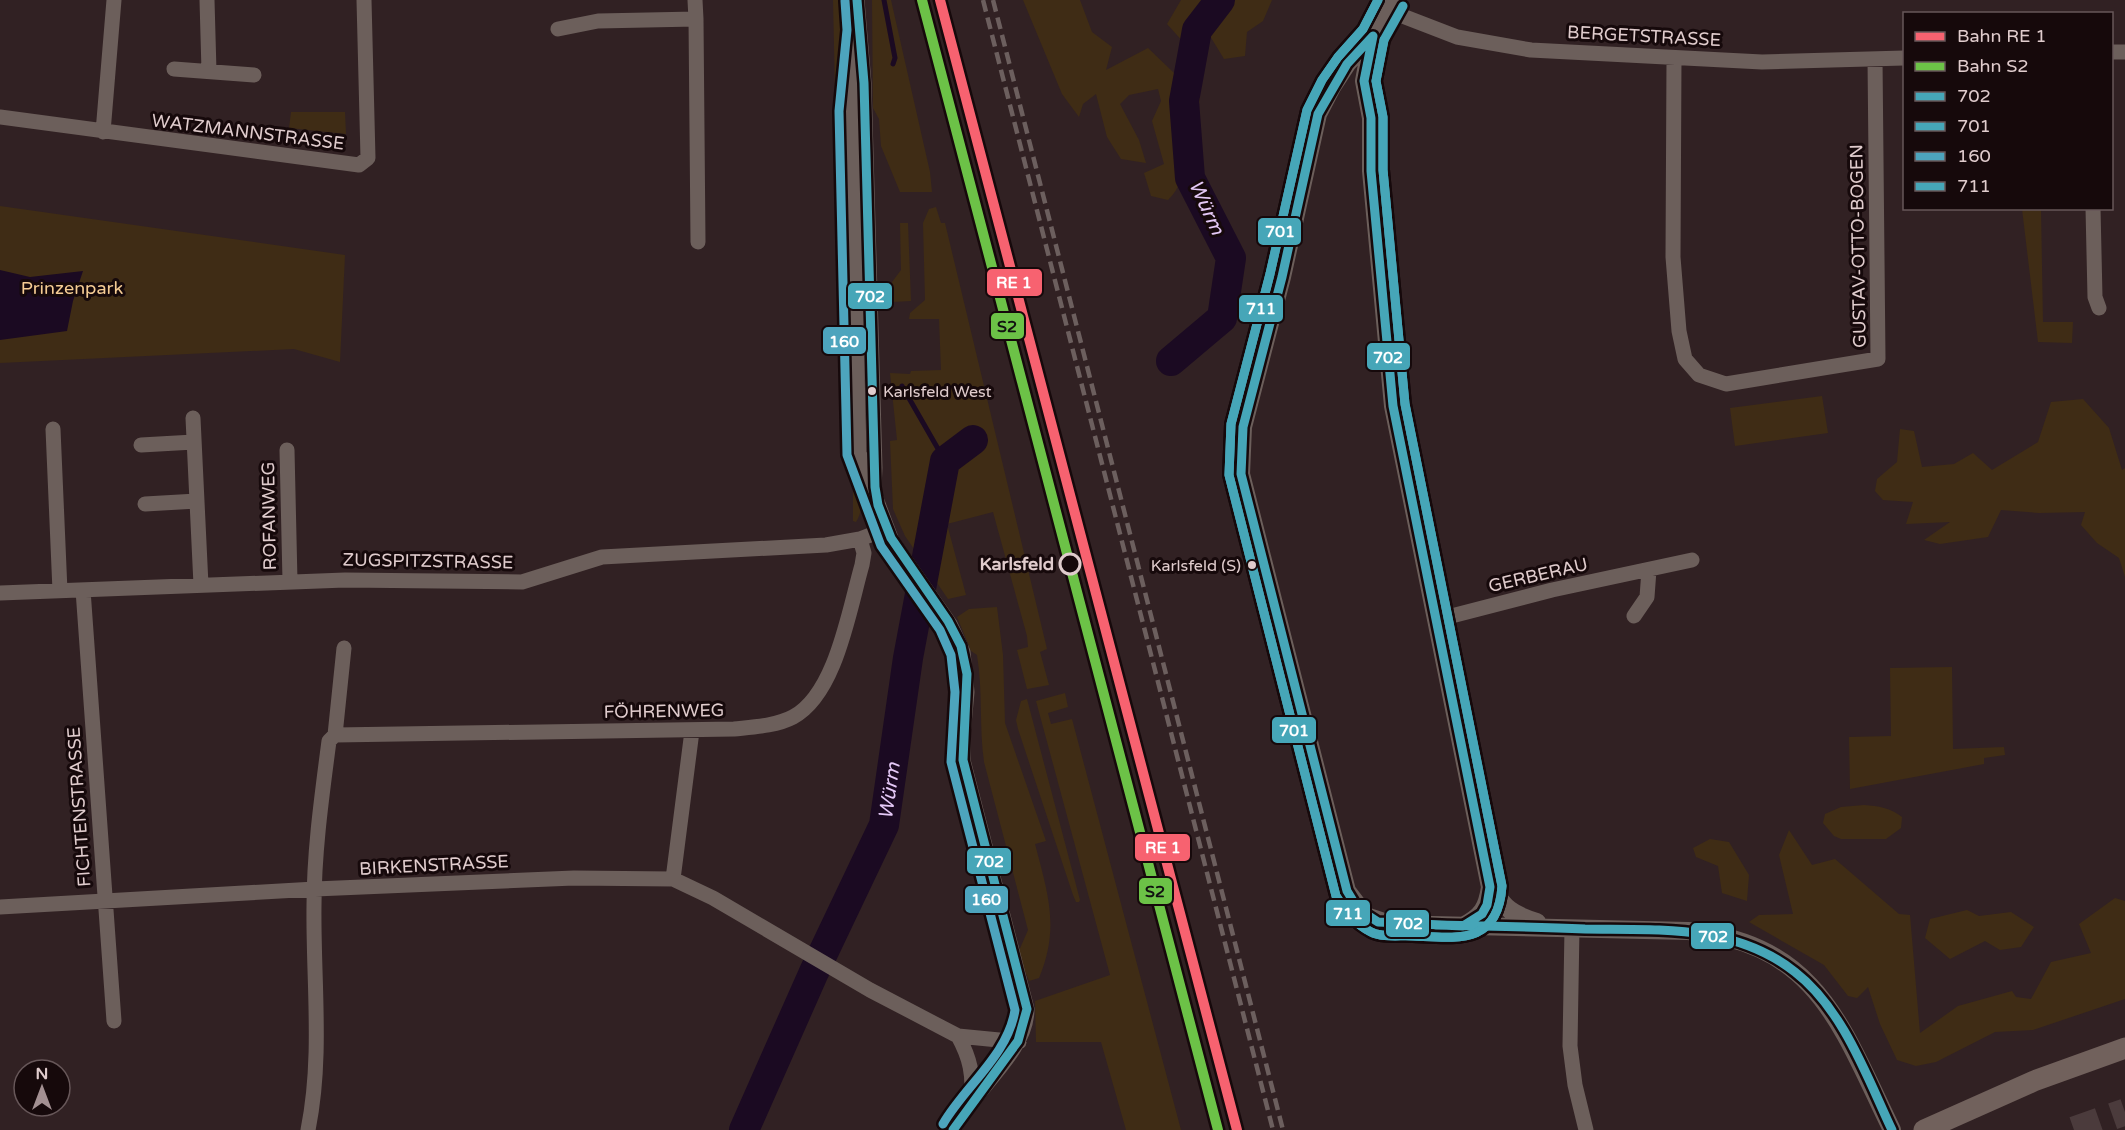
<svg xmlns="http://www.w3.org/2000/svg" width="2125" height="1130" font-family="'Varela Round',sans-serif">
	<rect width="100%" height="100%" fill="#312123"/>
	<path fill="#3f2c15" d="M 833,0 L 848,0 L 849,26 L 841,59 L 840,91 L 835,91 Z
		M 872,0 L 891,0 L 930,172 L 932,192 L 900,192 L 881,146 L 879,119 L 873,108 Z
		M 1023,0 L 1080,0 L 1092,32 L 1112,47 L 1106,70 L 1148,48 L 1200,98 L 1198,111 L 1176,113 C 1181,144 1193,176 1168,200 L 1151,196 L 1144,173 L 1164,164 L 1152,121 L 1161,101 L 1158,89 L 1129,95 L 1120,104 L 1139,140 L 1146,163 L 1121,159 L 1107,137 L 1096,94 L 1083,104 L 1079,117 L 1062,94 Z
		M 1181,0 L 1272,0 L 1263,21 L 1247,32 L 1245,56 L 1224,59 L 1207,31 L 1185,44 L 1167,24 Z
		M 291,112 L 345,112 L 346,134 L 289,128 Z
		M 0,206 L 345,255 L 340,362 L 294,349 L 0,363 Z
		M 936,207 L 941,223 L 945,223 L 1047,649 L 1040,652 L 1049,685 L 1027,689 L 1017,650 L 1028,647 L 1027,636 L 993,512 L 947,524 L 966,595 L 948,599 L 905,536 L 893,509 L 890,441 L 897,440 L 890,373 L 910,374 L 911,371 L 941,370 L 939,319 L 909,319 L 910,313 L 925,300 L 923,223 L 929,209 Z
		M 2022,209 L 2041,209 L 2043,322 L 2073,322 L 2072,343 L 2038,342 Z
		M 900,223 L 908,223 L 911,301 L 893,302 L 892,282 L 901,270 Z
		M 853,224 L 853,231 L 844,239 L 845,296 L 855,305 L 855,314 L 840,314 L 838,225 Z
		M 856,357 L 847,369 L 849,420 L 858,429 L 848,447 L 844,448 L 842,358 Z
		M 1822,396 L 1828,433 L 1735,446 L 1730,408 Z
		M 2083,399 L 2109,428 L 2122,470 L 2125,468 L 2125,577 L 2119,558 L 2097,543 L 2081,525 L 2085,512 L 2039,513 L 2001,510 L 1988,537 L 1940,544 L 1924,540 L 1950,522 L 1906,524 L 1913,502 L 1883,500 L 1875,491 L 1877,479 L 1897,462 L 1900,429 L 1914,431 L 1922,467 L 1954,464 L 1973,453 L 1992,470 L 2038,442 L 2051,402 Z
		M 853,481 C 864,492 864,509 856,522 L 853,521 Z
		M 997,607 L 1003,655 L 1005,723 L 1046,841 L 1035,844 C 1048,894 1060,928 1039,978 L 1029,981 L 1018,953 L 1028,930 L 984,762 C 979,726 983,691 977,655 L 971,651 L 957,617 L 969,609 Z
		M 1952,667 L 1953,749 L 2004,747 L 2005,755 L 1984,758 L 1984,764 L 1850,789 L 1849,737 L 1891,736 L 1890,668 Z
		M 1065,693 L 1068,707 L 1048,713 L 1051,724 L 1072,719 L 1181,1130 L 1126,1130 L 1101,1042 L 1036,1042 L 1035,1001 L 1110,975 L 1036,701 Z
		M 1027,699 L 1080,900 L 1079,902 L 1076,902 L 1073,895 L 1018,729 L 1016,720 L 1021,701 Z
		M 1864,805 C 1878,806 1891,808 1902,817 L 1901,828 L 1886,839 L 1841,839 L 1834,836 L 1823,823 L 1825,814 L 1841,807 Z
		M 1789,830 L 1812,865 L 1835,859 L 1899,914 L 1910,915 L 1920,1033 L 1958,1006 L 2012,991 L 2016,997 L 2031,999 L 2051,962 L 2091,953 L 2079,924 L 2115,898 L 2125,901 L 2125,999 L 2033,1030 L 1995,1032 L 1936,1062 L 1916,1066 L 1897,1060 L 1880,1024 L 1868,987 L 1857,998 L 1848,996 L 1824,965 L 1749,922 L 1759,915 L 1793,914 L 1779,855 Z
		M 1710,839 L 1729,842 L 1749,875 L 1747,901 L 1722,893 L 1718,866 L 1696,857 L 1693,848 Z
		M 1967,910 L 1979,916 L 2011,912 L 2034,927 L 2021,947 L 2000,950 L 1985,941 L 1950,959 L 1925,938 L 1930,919 Z"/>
	<path fill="#1b0a22" d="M 0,270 L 30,277 L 83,271 L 73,301 L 67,331 L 0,340 Z"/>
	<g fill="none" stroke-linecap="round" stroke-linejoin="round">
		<path stroke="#1b0a22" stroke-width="5" d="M 884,0 L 895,58 L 893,64
			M 902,386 L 945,461"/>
		<g stroke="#1b0a22" stroke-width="30">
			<path d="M 1171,361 L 1222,318 L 1231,258 L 1190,178 L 1184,101 L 1197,30 L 1220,0"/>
			<path id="s1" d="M 744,1130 L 814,972 L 884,825 L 908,658 L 945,461 L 973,440"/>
		</g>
		<path stroke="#4b3b3c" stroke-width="27" stroke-dasharray="27 14" stroke-linecap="butt" d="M 2074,1130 L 2125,1112"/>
		<path stroke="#6c5f5b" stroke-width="15" d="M 207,0 L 209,71
			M 857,0 L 864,83 L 875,468 L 874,488
			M 1387,10 L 1457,37 L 1531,50 L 1762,62 L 1904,58
			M 696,19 L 698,242
			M 558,29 L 598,21 L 696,19 L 695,0
			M 859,30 L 851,111 L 859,453 L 892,541 L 950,624 L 963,652 L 967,692 L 963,735 L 963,760 L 1027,1009 C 1027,1053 972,1091 953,1130
			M 2112,52 L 2125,52
			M 1674,59 L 1673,257 L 1679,331 L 1685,359 L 1699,375 L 1726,384 L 1878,359 L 1875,59
			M 174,69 L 254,75
			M 0,117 L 359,165 L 368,158 L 364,0
			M 103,132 L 114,0
			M 2093,208 L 2095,297 L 2099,308
			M 193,418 L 201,585
			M 53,429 L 60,591
			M 141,445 L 194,442
			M 287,450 L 290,581
			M 145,504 L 197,501
			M 83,590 L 114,1021
			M 0,593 L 345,580 L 522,582 L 602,557 L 826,545 L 860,539 L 886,529
			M 1634,616 L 1647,597 L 1649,570
			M 1436,620 L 1552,590 L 1692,560
			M 335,735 L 344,648
			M 673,879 L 692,731
			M 0,907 L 315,889 L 574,878 L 673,879 L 713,898 L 870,990 L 958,1036 L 1019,1042
			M 1572,928 L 1570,1046 L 1575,1085 L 1586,1130
			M 958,1036 C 970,1058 974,1075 971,1101
			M 308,1130 C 323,1056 313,980 314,906 C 314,851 322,795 329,741 L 335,735 L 734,729 C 753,727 776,726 793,717 C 836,694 849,610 862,565 L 864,553 L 860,539"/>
		<path stroke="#6c5f5b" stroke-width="18" d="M 1392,0 L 1373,36 L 1347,64 L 1332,87 L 1318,114 L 1282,277 L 1243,427 L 1241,474 L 1347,891 L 1366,916 L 1390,924 L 1688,931 C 1818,943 1842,1028 1892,1130
			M 1372,38 L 1364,81 L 1371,118 L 1371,171 L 1393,406 L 1490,887 C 1487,908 1482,916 1463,926
			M 1490,887 C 1506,909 1511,914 1537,922"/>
		<path stroke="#71615c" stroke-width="21" d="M 1924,1130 L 2034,1081 L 2125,1048"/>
		<path stroke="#6c5f5e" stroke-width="4.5" stroke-dasharray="12 6" stroke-linecap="butt" d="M 983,0 L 1273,1130
			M 993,0 L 1283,1130"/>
		<defs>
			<path id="bus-1" d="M 857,0 L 864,83 L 875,487 L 878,505 L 891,538 L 948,621 L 961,646 L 967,674 L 963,760 L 1027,1009 L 1018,1041 L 953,1130
				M 1373,36 L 1364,81 L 1371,118 L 1371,171 L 1393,406 L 1490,887 L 1487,905 L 1482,914 L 1463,926 L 1378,922 L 1358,909 L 1347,891 L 1241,474 L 1243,427 L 1282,277 L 1318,114 L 1347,64 Z
				M 1435,925 C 1485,926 1535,927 1585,929 C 1658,930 1735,924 1795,972 C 1843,1009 1867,1077 1892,1130"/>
			<path id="bus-2" d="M 1378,0 L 1363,29 L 1338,57 L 1322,80 L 1307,110 L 1270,274 L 1231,424 L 1229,475 L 1336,896 C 1346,912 1354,923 1371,932 C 1382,938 1401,935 1413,936 C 1458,938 1498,945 1502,886 L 1405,404 L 1383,170 L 1383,117 L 1376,81 L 1384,40 L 1403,6"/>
			<path id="bus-3" d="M 845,1 L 847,30 L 839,111 L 847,455 L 881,546 L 940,630 L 951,655 L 955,692 L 951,762 L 1015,1010 C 1008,1055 965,1086 943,1124"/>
			<path id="bus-4" d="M 1378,0 L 1363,29 L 1338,57 L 1322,80 L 1307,110 L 1270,274 L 1231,424 L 1229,475 L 1336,896 C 1346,912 1354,923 1371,932 C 1382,938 1401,935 1413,936 C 1458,938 1498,945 1502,886 L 1405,404 L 1383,170 L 1383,117 L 1376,81 L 1384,40"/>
		</defs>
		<use href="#bus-1" stroke="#16090b" stroke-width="14"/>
		<use href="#bus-2" stroke="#16090b" stroke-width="14"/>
		<use href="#bus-3" stroke="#16090b" stroke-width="14"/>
		<use href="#bus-4" stroke="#16090b" stroke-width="14"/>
		<use href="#bus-1" stroke="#46a6b8" stroke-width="9"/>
		<use href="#bus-2" stroke="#46a6b8" stroke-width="9"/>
		<use href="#bus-3" stroke="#4da4bd" stroke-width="9"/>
		<use href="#bus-4" stroke="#46a6b8" stroke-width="9"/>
		<defs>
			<path id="rail-1" d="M 940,0 L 1237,1130"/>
			<path id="rail-2" d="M 922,0 L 1218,1130"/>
		</defs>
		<use href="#rail-1" stroke="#16090b" stroke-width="15"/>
		<use href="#rail-2" stroke="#16090b" stroke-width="15"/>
		<use href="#rail-1" stroke="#f76270" stroke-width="10"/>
		<use href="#rail-2" stroke="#6cc247" stroke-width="10"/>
	</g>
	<g fill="#e0cccd" stroke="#16090b" stroke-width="2">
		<circle cx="872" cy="391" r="5"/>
		<circle cx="1252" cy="565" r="5"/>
	</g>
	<circle fill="#16090b" stroke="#e0cccd" stroke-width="3" cx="1070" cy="564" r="10"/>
	<g text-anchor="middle" stroke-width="6" stroke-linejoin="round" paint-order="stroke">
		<g font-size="16" fill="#e0cccd" stroke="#16090b" text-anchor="start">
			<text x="883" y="397">Karlsfeld West</text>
			<text x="1241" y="571" text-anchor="end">Karlsfeld (S)</text>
		</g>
		<g font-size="18" fill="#e0cccd" stroke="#16090b">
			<text transform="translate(1644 36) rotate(3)" y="6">BERGETSTRASSE</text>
			<text transform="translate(248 132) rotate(7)" y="6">WATZMANNSTRASSE</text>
			<text transform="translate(1858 246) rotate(-91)" y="6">GUSTAV-OTTO-BOGEN</text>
			<text transform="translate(269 516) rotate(-91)" y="6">ROFANWEG</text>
			<text transform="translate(428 561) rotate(1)" y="6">ZUGSPITZSTRASSE</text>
			<text transform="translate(1538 575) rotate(-13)" y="6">GERBERAU</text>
			<text transform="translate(664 711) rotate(-1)" y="6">FÖHRENWEG</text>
			<text transform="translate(79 807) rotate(-94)" y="6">FICHTENSTRASSE</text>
			<text transform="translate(434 865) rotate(-3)" y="6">BIRKENSTRASSE</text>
		</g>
		<g font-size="18" fill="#f5cc94" stroke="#16090b">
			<text x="72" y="294">Prinzenpark</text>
		</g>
		<g font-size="18" font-weight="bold" fill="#e0cccd" stroke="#16090b" text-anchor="end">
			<text x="1054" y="570">Karlsfeld</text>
		</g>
		<g font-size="20" font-style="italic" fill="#e5c9f7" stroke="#16090b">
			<text transform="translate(1207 207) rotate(65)" y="7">Würm</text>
			<text dy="7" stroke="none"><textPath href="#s1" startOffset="370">Würm</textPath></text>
		</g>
	</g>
	<g stroke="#16090b" stroke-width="2">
		<rect x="1257" y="217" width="45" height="29" rx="6" fill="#46a6b8"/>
		<rect x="986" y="268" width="57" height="29" rx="6" fill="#f76270"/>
		<rect x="847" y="282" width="46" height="28" rx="6" fill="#46a6b8"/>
		<rect x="1238" y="294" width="46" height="29" rx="6" fill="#46a6b8"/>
		<rect x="990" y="312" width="35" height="28" rx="6" fill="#6cc247"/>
		<rect x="822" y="326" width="45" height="29" rx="6" fill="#4da4bd"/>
		<rect x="1366" y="342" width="45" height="29" rx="6" fill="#46a6b8"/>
		<rect x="1271" y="716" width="46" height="28" rx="6" fill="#46a6b8"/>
		<rect x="1134" y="833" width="57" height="29" rx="6" fill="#f76270"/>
		<rect x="966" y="847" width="46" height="28" rx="6" fill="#46a6b8"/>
		<rect x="1138" y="877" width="35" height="28" rx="6" fill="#6cc247"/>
		<rect x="964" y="885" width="45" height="29" rx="6" fill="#4da4bd"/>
		<rect x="1325" y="899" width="46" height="28" rx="6" fill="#46a6b8"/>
		<rect x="1385" y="909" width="45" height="29" rx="6" fill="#46a6b8"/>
		<rect x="1690" y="922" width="45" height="28" rx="6" fill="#46a6b8"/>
	</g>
	<g font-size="16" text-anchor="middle" font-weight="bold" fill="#fff">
		<text x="1280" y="237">701</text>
		<text x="1014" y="288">RE 1</text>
		<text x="870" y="302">702</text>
		<text x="1261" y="314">711</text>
		<text x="844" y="347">160</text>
		<text x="1388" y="363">702</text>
		<text x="1294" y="736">701</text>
		<text x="1163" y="853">RE 1</text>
		<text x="989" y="867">702</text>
		<text x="986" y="905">160</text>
		<text x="1348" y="919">711</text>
		<text x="1408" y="929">702</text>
		<text x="1713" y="942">702</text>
	</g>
	<g font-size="16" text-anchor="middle" font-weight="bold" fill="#111">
		<text x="1007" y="332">S2</text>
		<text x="1155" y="897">S2</text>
	</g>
	<rect x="1903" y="12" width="210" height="198" fill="#16090b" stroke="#675759" stroke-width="1.5"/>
	<rect x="1915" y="32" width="30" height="9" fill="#f76270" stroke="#675759" stroke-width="1.5"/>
	<text x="1957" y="42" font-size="18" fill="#e0cccd">Bahn RE 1</text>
	<rect x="1915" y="62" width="30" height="9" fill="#6cc247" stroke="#675759" stroke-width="1.5"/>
	<text x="1957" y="72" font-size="18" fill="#e0cccd">Bahn S2</text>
	<rect x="1915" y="92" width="30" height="9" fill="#46a6b8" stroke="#675759" stroke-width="1.5"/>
	<text x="1957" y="102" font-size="18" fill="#e0cccd">702</text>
	<rect x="1915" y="122" width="30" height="9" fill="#46a6b8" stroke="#675759" stroke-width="1.5"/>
	<text x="1957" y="132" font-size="18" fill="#e0cccd">701</text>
	<rect x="1915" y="152" width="30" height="9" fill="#4da4bd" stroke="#675759" stroke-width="1.5"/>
	<text x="1957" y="162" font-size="18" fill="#e0cccd">160</text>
	<rect x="1915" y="182" width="30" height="9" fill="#46a6b8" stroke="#675759" stroke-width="1.5"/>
	<text x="1957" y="192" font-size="18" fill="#e0cccd">711</text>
	<g transform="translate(42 1088)"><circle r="28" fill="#16090b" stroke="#675759" stroke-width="1.5"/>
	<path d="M0-4.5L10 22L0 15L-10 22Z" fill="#a39092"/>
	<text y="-9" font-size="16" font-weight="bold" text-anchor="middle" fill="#e0cccd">N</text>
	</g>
</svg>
